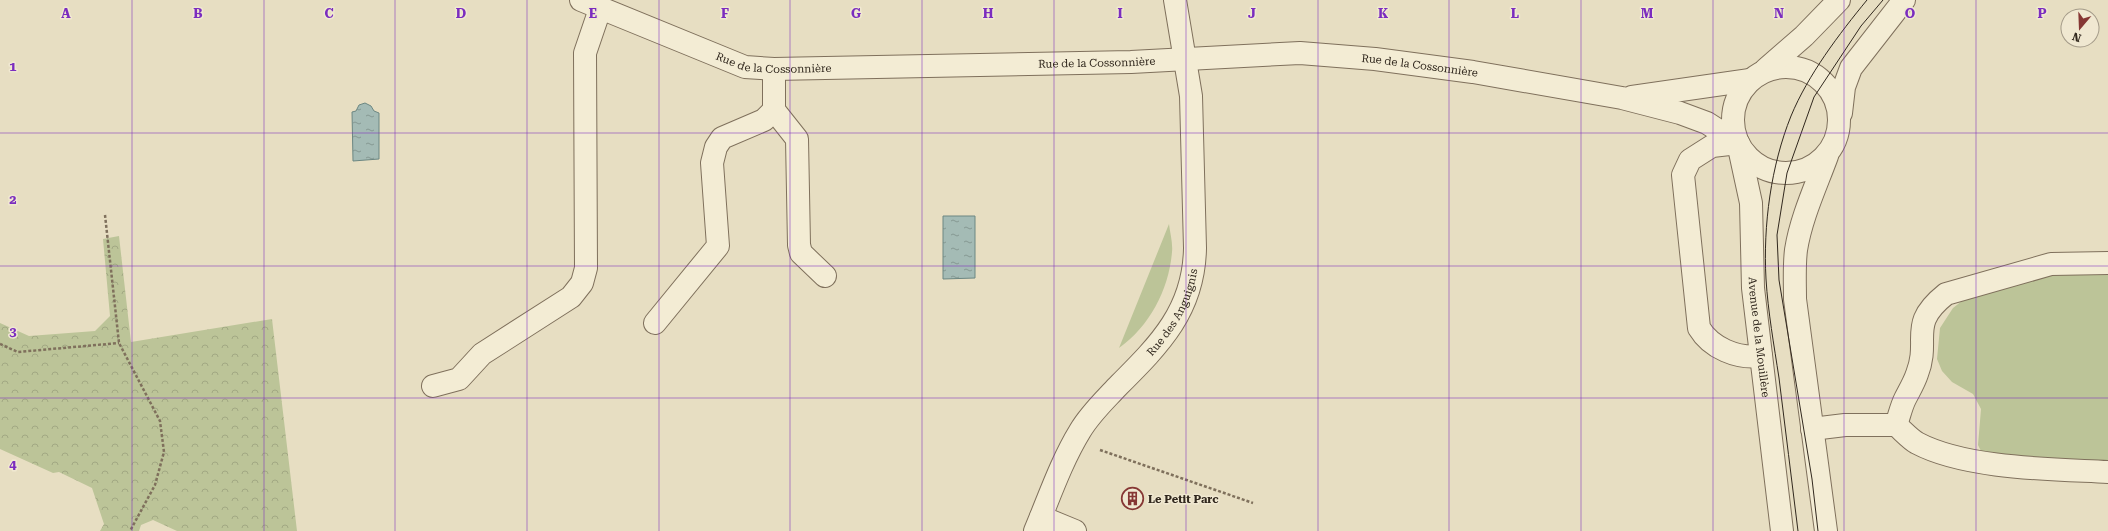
<svg xmlns="http://www.w3.org/2000/svg" width="2108" height="531" font-family="'Roboto Serif',serif">
	<defs>
		<pattern id="park-crowns" width="20" height="18" patternUnits="userSpaceOnUse"><rect width="20" height="18" fill="#bcc498"/><path d="M2 6a3 3 0 1 1 6 0M12 15a3 3 0 1 1 6 0" fill="none" stroke="#a2a883"/></pattern>
		<pattern id="water-ripples" width="26" height="14" patternUnits="userSpaceOnUse"><rect width="26" height="14" fill="#a4bbb5"/><path d="M2 4q2-2 4 0t4 0M15 11q2-2 4 0t4 0" fill="none" stroke="#869893"/></pattern>
	</defs>
	<rect width="100%" height="100%" fill="#e7dec2"/>
	<path fill="#bcc498" d="M 1169,224 C 1170,233 1173,243 1172,252 C 1169,289 1150,326 1119,348 Z
		M 2108,273 L 2108,463 L 1987,454 L 1981,451 L 1978,445 L 1981,409 L 1973,394 L 1952,382 L 1942,371 L 1937,359 L 1940,328 L 1953,308 L 1967,297 L 2048,275 Z"/>
	<path fill="url(#park-crowns)" d="M 119,236 L 131,342 L 272,319 L 297,531 L 177,531 L 153,520 L 141,525 L 139,531 L 100,531 L 104,524 L 92,488 L 59,472 L 53,473 L 0,449 L 0,323 L 29,336 L 95,331 L 110,316 L 103,239 Z"/>
	<path fill="url(#water-ripples)" stroke="#6c8782" d="M 365,103 L 371,106 L 374,111 L 379,113 L 379,159 L 353,161 L 352,112 L 356,111 L 359,105 Z
		M 943,216 L 975,216 L 975,278 L 943,279 Z"/>
	<g fill="none" stroke-linecap="round" stroke-linejoin="round">
		<defs>
			<g id="minor">
				<path id="s1" d="M 581,0 L 745,67 L 774,69 L 1131,62 L 1300,53 L 1375,59 L 1473,72 L 1622,98 L 1680,113 L 1707,123 L 1738,143"/>
				<circle cx="1786" cy="120" r="53"/>
				<path d="M 1766,69 L 1804,36 L 1839,0"/>
				<path d="M 1632,97 L 1750,80"/>
				<path d="M 774,110 L 797,139 L 799,245 L 801,253 L 825,276"/>
				<path d="M 1841,113 L 1844,87 L 1851,68 L 1904,0"/>
				<path id="s2" d="M 1738,143 L 1751,203 L 1753,288 L 1782,531"/>
				<path d="M 1738,143 L 1712,146 L 1690,160 L 1683,175 L 1699,328 C 1711,348 1737,359 1761,356"/>
				<path d="M 655,323 L 718,246 L 712,163 L 716,147 L 722,138 L 764,120 L 774,110 L 774,69"/>
				<path d="M 433,386 L 459,379 L 482,354 L 571,297 L 582,283 L 586,268 L 585,53 L 600,9"/>
				<path d="M 1896,425 C 1899,417 1901,407 1905,399 C 1909,391 1914,383 1917,374 C 1931,338 1907,325 1946,294 L 2051,264 L 2108,263"/>
				<path d="M 1812,429 L 1845,425 L 1896,425 C 1903,431 1910,439 1917,443 C 1966,469 2052,469 2108,472"/>
				<path d="M 1041,517 L 1075,531"/>
				<path id="s3" d="M 1035,531 C 1049,498 1061,462 1080,431 C 1090,414 1104,401 1117,387 C 1159,345 1194,311 1195,248 L 1191,96 L 1175,0"/>
				<path d="M 1826,531 L 1795,299 C 1795,283 1794,266 1796,250 C 1801,218 1816,186 1827,156"/>
			</g>
		</defs>
		<use href="#minor" stroke="#7f705c" stroke-width="24"/>
		<path stroke="#7f705c" stroke-width="2.5" stroke-dasharray="3 2" stroke-linecap="butt" d="M 105,215 L 119,343 L 160,421 L 164,452 L 155,485 L 130,531
			M 0,344 L 18,352 L 119,343
			M 1100,450 L 1253,503"/>
		<use href="#minor" stroke="#f3ecd4" stroke-width="22"/>
		<path stroke="#31281e" stroke-width="1" d="M 1798,531 C 1792,480 1785,429 1779,378 C 1774,345 1768,312 1766,279 C 1763,225 1771,166 1791,116 C 1808,75 1839,34 1867,0
			M 1818,531 L 1812,479 L 1779,280 L 1777,235 L 1787,173 L 1814,97 L 1861,26 L 1883,0"/>
	</g>
	<path fill="none" stroke="#7b2cbf" stroke-width="1" stroke-opacity="0.55" d="M 132,0 L 132,531M 264,0 L 264,531M 395,0 L 395,531M 527,0 L 527,531M 659,0 L 659,531M 790,0 L 790,531M 922,0 L 922,531M 1054,0 L 1054,531M 1186,0 L 1186,531M 1318,0 L 1318,531M 1449,0 L 1449,531M 1581,0 L 1581,531M 1713,0 L 1713,531M 1844,0 L 1844,531M 1976,0 L 1976,531M 0,133 L 2108,133M 0,266 L 2108,266M 0,398 L 2108,398"/>
	<defs>
		<symbol id="building-ring" viewBox="-11 -11 22 22"><circle r="9.5" fill="#f0e8d1" stroke="#863734" stroke-width="1.5"/><path d="M-4-6H4V6H1V3H-1V6H-4ZM-2.5-4.3h1.7v1.8h-1.7ZM.8-4.3h1.7v1.8H.8ZM-2.5-1h1.7V.8h-1.7ZM.8-1h1.7V.8H.8Z" fill="#863734"/></symbol>
	</defs>
	<g fill-rule="evenodd">
		<use href="#building-ring" x="1120" y="486" width="25" height="25"/>
	</g>
	<g text-anchor="middle" stroke-width="3" stroke-linejoin="round" paint-order="stroke">
		<g font-size="11" fill="#31281e" stroke="#f0e8d1">
			<text dy="4" stroke="none"><textPath href="#s1" startOffset="205">Rue de la Cossonnière</textPath></text>
			<text dy="4" stroke="none"><textPath href="#s1" startOffset="529">Rue de la Cossonnière</textPath></text>
			<text dy="4" stroke="none"><textPath href="#s1" startOffset="853">Rue de la Cossonnière</textPath></text>
			<text dy="4" stroke="none"><textPath href="#s3" startOffset="262">Rue des Anguignis</textPath></text>
			<text dy="4" stroke="none"><textPath href="#s2" startOffset="196">Avenue de la Mouillère</textPath></text>
		</g>
		<g font-size="11" font-weight="bold" fill="#31281e" stroke="#f0e8d1" text-anchor="start">
			<text x="1148" y="503">Le Petit Parc</text>
		</g>
	</g>
	<g font-size="13" text-anchor="middle" font-weight="bold" fill="#7b2cbf" stroke="#f0e8d1" stroke-width="3" stroke-linejoin="round" paint-order="stroke">
		<text x="66" y="18">A</text>
		<text x="198" y="18">B</text>
		<text x="329" y="18">C</text>
		<text x="461" y="18">D</text>
		<text x="593" y="18">E</text>
		<text x="725" y="18">F</text>
		<text x="856" y="18">G</text>
		<text x="988" y="18">H</text>
		<text x="1120" y="18">I</text>
		<text x="1252" y="18">J</text>
		<text x="1383" y="18">K</text>
		<text x="1515" y="18">L</text>
		<text x="1647" y="18">M</text>
		<text x="1779" y="18">N</text>
		<text x="1910" y="18">O</text>
		<text x="2042" y="18">P</text>
		<text x="13" y="71">1</text>
		<text x="13" y="204">2</text>
		<text x="13" y="336">3</text>
		<text x="13" y="469">4</text>
	</g>
	<g transform="translate(2080 28) rotate(199)"><circle r="19" fill="#f0e8d1" stroke="#a49b89"/>
	<path d="M0-3L7 15L0 10L-7 15Z" fill="#863734"/>
	<text y="-6" font-size="11" font-weight="bold" text-anchor="middle" fill="#31281e">N</text>
	</g>
</svg>
